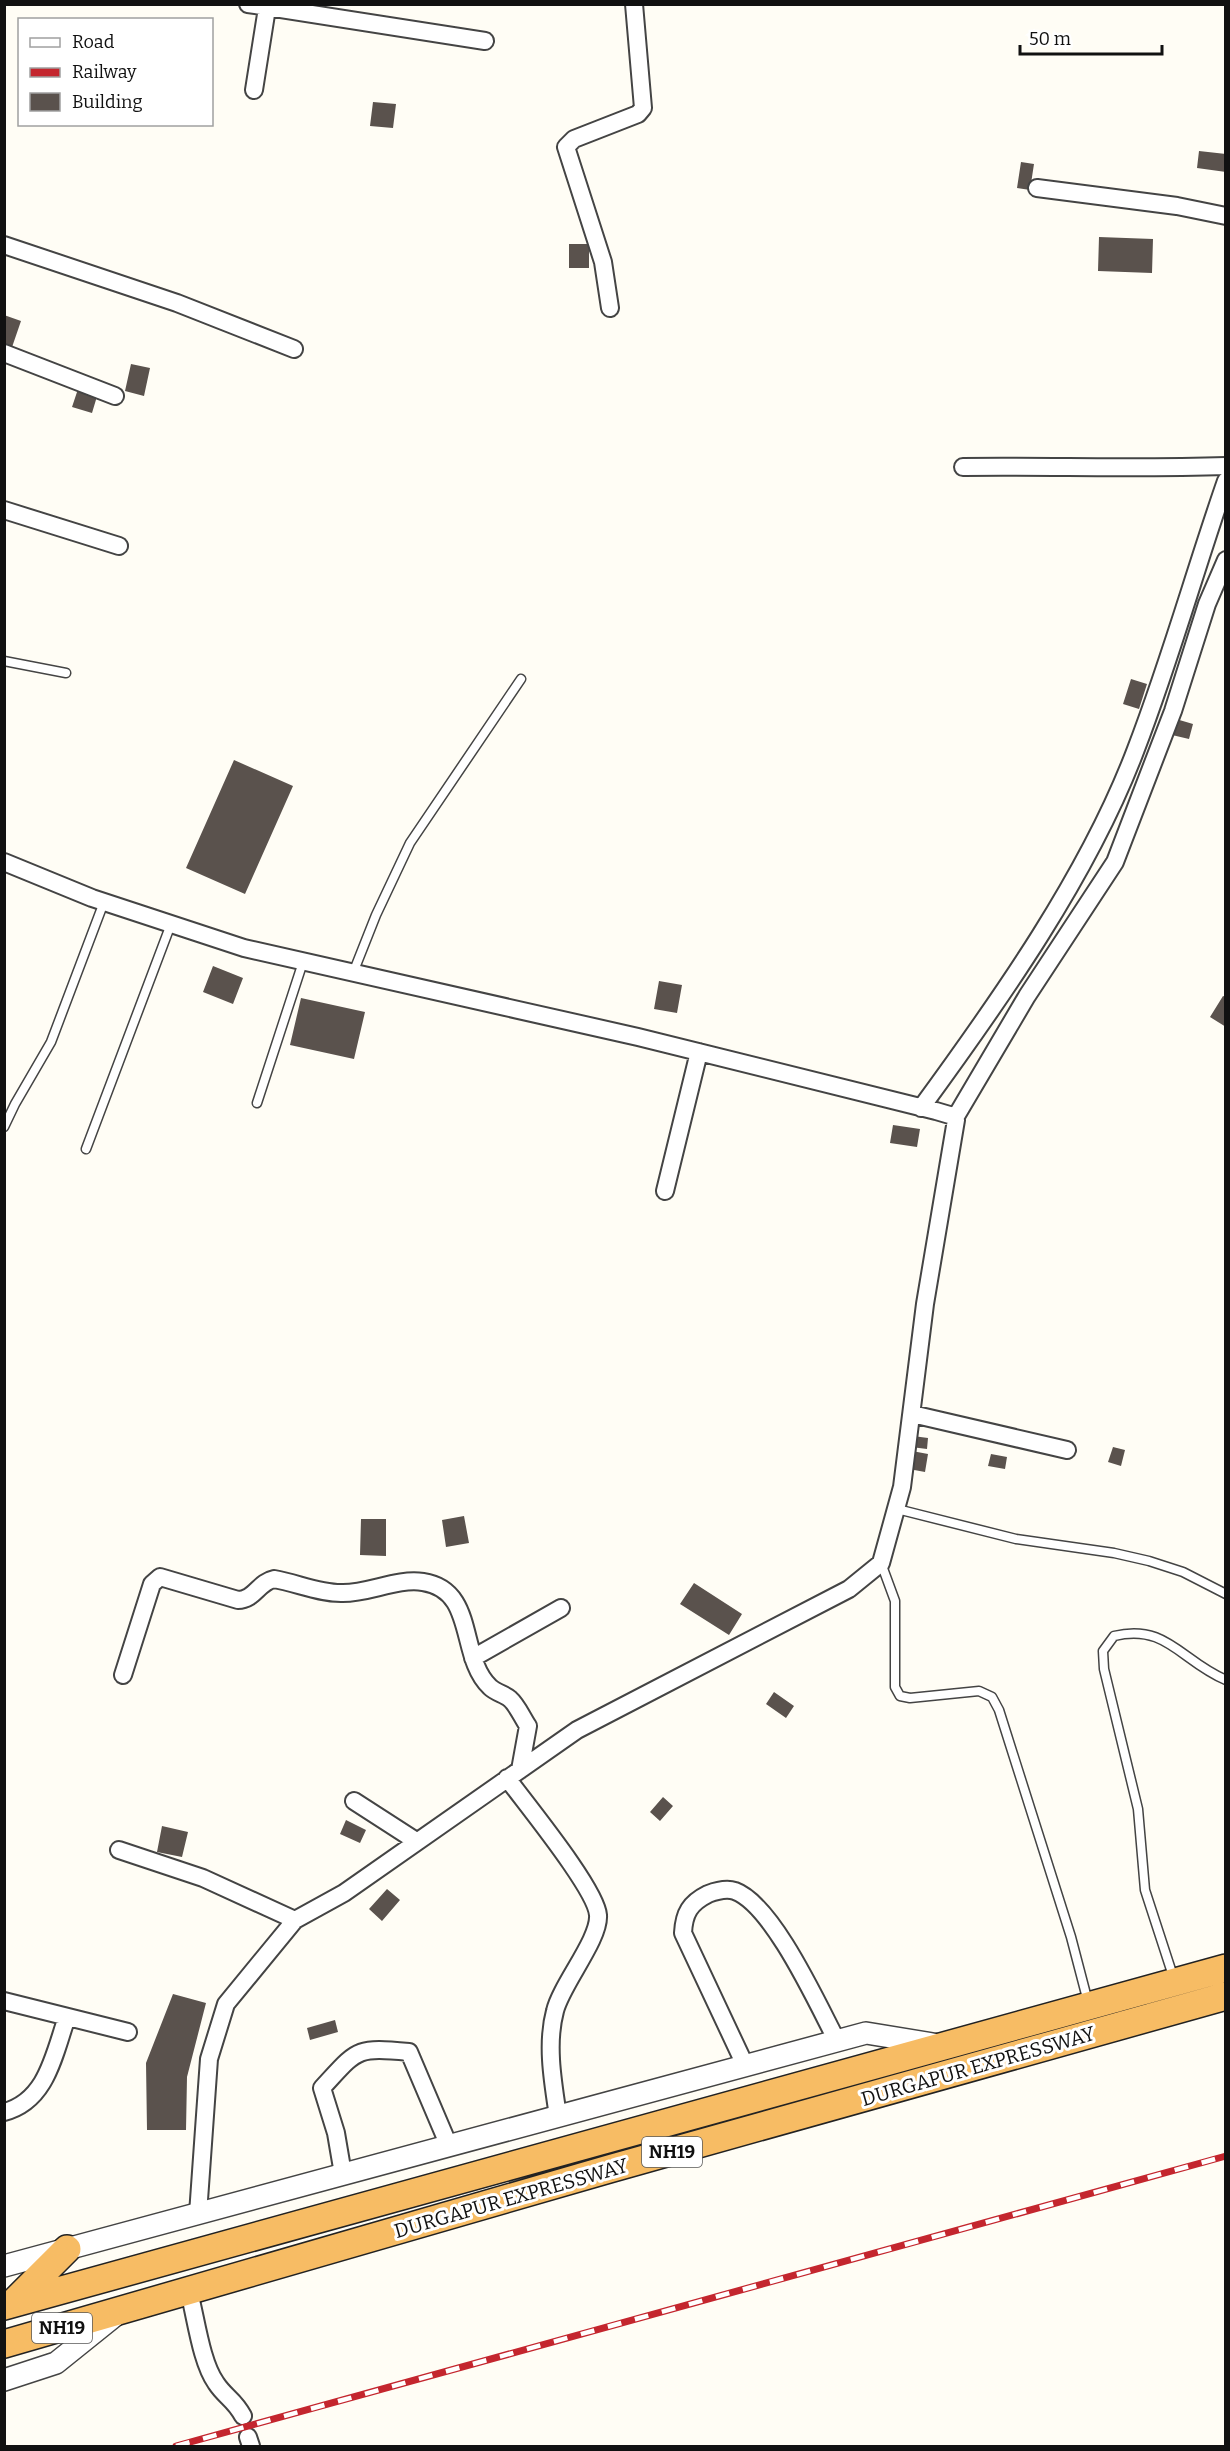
<svg xmlns="http://www.w3.org/2000/svg" width="1230" height="2451" font-family="Bitter,serif">
	<rect width="100%" height="100%" fill="#fffdf5"/>
	<path fill="#5a524d" d="M 373,102 L 396,104 L 393,128 L 370,126 Z
		M 1199,151 L 1226,154 L 1226,172 L 1197,168 Z
		M 1021,162 L 1034,164 L 1030,190 L 1017,188 Z
		M 1099,237 L 1153,239 L 1152,273 L 1098,271 Z
		M 569,244 L 589,244 L 589,268 L 569,268 Z
		M 4,315 L 21,321 L 10,353 L 4,351 Z
		M 131,364 L 150,368 L 144,396 L 125,391 Z
		M 79,386 L 98,393 L 92,413 L 72,407 Z
		M 1131,679 L 1147,684 L 1139,709 L 1123,704 Z
		M 1176,719 L 1193,724 L 1189,739 L 1172,735 Z
		M 234,760 L 293,786 L 245,894 L 186,868 Z
		M 213,966 L 243,978 L 233,1004 L 203,992 Z
		M 659,981 L 682,985 L 677,1013 L 654,1009 Z
		M 1223,996 L 1226,997 L 1226,1027 L 1210,1017 Z
		M 301,998 L 365,1012 L 354,1059 L 290,1045 Z
		M 893,1125 L 920,1129 L 917,1147 L 890,1143 Z
		M 913,1436 L 928,1438 L 927,1449 L 911,1447 Z
		M 1113,1447 L 1125,1450 L 1121,1466 L 1108,1462 Z
		M 912,1451 L 928,1454 L 925,1472 L 909,1469 Z
		M 991,1454 L 1007,1457 L 1005,1469 L 988,1466 Z
		M 464,1516 L 469,1543 L 446,1547 L 442,1520 Z
		M 361,1519 L 386,1519 L 386,1556 L 360,1555 Z
		M 694,1583 L 742,1614 L 729,1635 L 680,1604 Z
		M 774,1692 L 794,1706 L 786,1718 L 766,1704 Z
		M 663,1797 L 673,1806 L 660,1821 L 650,1812 Z
		M 346,1820 L 366,1830 L 360,1843 L 340,1834 Z
		M 162,1826 L 188,1832 L 182,1857 L 157,1852 Z
		M 387,1889 L 400,1900 L 382,1921 L 369,1909 Z
		M 173,1994 L 206,2003 L 187,2077 L 186,2130 L 147,2130 L 146,2063 Z
		M 335,2020 L 338,2032 L 310,2040 L 307,2028 Z"/>
	<g fill="none" stroke-linecap="round" stroke-linejoin="round">
		<defs>
			<path id="service" d="M 4,661 L 66,673
				M 353,973 L 376,915 L 410,843 L 521,679
				M 257,1103 L 303,962
				M 4,1127 L 15,1104 L 51,1042 L 104,902
				M 86,1149 L 171,924
				M 897,1509 L 1016,1539 L 1114,1553 L 1149,1561 L 1183,1572 L 1226,1594
				M 881,1563 L 895,1601 L 895,1687 L 900,1696 L 910,1698 L 979,1691 L 992,1697 L 999,1710 L 1071,1937 L 1088,2002
				M 1174,1979 L 1145,1890 L 1138,1809 L 1104,1669 L 1103,1651 L 1114,1636 C 1166,1623 1181,1661 1226,1680"/>
			<path id="minor" d="M 248,4 L 485,41
				M 254,90 L 267,8
				M 1037,188 L 1177,206 L 1226,216
				M 4,245 L 177,303 L 294,349
				M 610,308 L 603,262 L 566,147 L 574,139 L 638,114 L 643,108 L 634,4
				M 4,353 L 115,396
				M 963,467 C 1051,466 1138,469 1226,466
				M 4,510 L 119,546
				M 4,862 L 92,898 L 244,948 L 638,1037 L 936,1111 L 953,1116 L 956,1120 L 925,1304 L 902,1487 L 881,1563 L 849,1589 L 577,1730 L 344,1893 L 295,1920 L 226,2004 L 209,2059 L 198,2214
				M 921,1108 C 1000,1000 1089,874 1136,749 C 1170,661 1195,570 1226,481
				M 955,1118 L 1027,996 L 1115,862 L 1173,711 L 1207,604 L 1226,560
				M 665,1191 L 699,1052
				M 912,1414 L 1067,1450
				M 473,1658 L 561,1608
				M 123,1675 L 152,1584 L 160,1577 L 238,1600 C 254,1600 259,1582 274,1579 C 297,1583 318,1593 341,1593 C 368,1594 396,1578 423,1582 C 477,1590 458,1657 490,1687 C 496,1693 505,1694 510,1699 C 517,1705 522,1717 528,1726 L 520,1770
				M 507,1778 C 526,1804 596,1889 598,1915 C 600,1939 561,1985 555,2011 C 546,2044 553,2083 558,2116
				M 354,1801 L 416,1841
				M 119,1850 L 203,1878 L 295,1920
				M 4,2001 L 128,2032
				M 745,2065 L 683,1933 C 684,1913 690,1903 708,1894 C 716,1891 726,1888 735,1891 C 773,1905 818,2005 837,2041
				M 4,2112 C 47,2101 54,2054 67,2017
				M 343,2174 L 336,2133 L 322,2088 C 358,2049 355,2047 409,2052 L 449,2146
				M 189,2292 C 196,2318 201,2362 216,2383 C 225,2397 234,2399 243,2416
				M 248,2437 L 251,2446"/>
			<path id="tertiary" d="M 4,2266 L 866,2033 L 939,2045
				M 4,2380 L 56,2363 L 117,2314"/>
			<path id="trunk" d="M 13,2303 L 67,2249
				M 4,2306 L 1226,1968
				M 4,2344 L 609,2169 L 1226,1996"/>
		</defs>
		<use href="#service" stroke="#444" stroke-width="11"/>
		<use href="#minor" stroke="#444" stroke-width="20"/>
		<use href="#tertiary" stroke="#444" stroke-width="24"/>
		<use href="#trunk" stroke="#222" stroke-width="30"/>
		<use href="#service" stroke="#fff" stroke-width="8"/>
		<use href="#minor" stroke="#fff" stroke-width="16"/>
		<use href="#tertiary" stroke="#fff" stroke-width="21"/>
		<use href="#trunk" stroke="#f7bc64" stroke-width="27"/>
		<defs>
			<path id="rail" d="M 176,2446 L 1226,2156"/>
		</defs>
		<use href="#rail" stroke="#c4262e" stroke-width="7"/>
		<use href="#rail" stroke="#fff" stroke-width="4.5" stroke-dasharray="14" stroke-linecap="butt"/>
	</g>
	<g text-anchor="middle" stroke-width="6" stroke-linejoin="round" paint-order="stroke">
		<g fill="#fff" stroke="#585858" stroke-width="1.5">
			<rect x="642" y="2137" width="60" height="30" rx="4.5"/>
			<rect x="32" y="2313" width="60" height="30" rx="4.5"/>
		</g>
		<g font-size="18" font-weight="bold" fill="#111">
			<text x="672" y="2158">NH19</text>
			<text x="62" y="2334">NH19</text>
		</g>
		<g font-size="20" fill="#111" stroke="#fff">
			<text transform="translate(978 2066) rotate(-16)" y="7">DURGAPUR EXPRESSWAY</text>
			<text transform="translate(511 2198) rotate(-16)" y="7">DURGAPUR EXPRESSWAY</text>
		</g>
	</g>
	<rect width="1230" height="2451" fill="none" stroke="#111111" stroke-width="12"/>
	<rect x="18" y="18" width="195" height="108" fill="#ffffff" stroke="#a0a0a0" stroke-width="1.5"/>
	<rect x="30" y="38" width="30" height="9" fill="#ffffff" stroke="#a0a0a0" stroke-width="1.5"/>
	<text x="72" y="48" font-size="18" fill="#111111">Road</text>
	<rect x="30" y="68" width="30" height="9" fill="#c4262e" stroke="#a0a0a0" stroke-width="1.5"/>
	<text x="72" y="78" font-size="18" fill="#111111">Railway</text>
	<rect x="30" y="93" width="30" height="18" fill="#5a524d" stroke="#a0a0a0" stroke-width="1.5"/>
	<text x="72" y="108" font-size="18" fill="#111111">Building</text>
	<path d="M1020 45v9h142v-9" fill="none" stroke="#111111" stroke-width="3"/>
	<text x="1029" y="45" font-size="18" fill="#111111" stroke="#ffffff" stroke-width="4.5" paint-order="stroke">50 m</text>
</svg>
